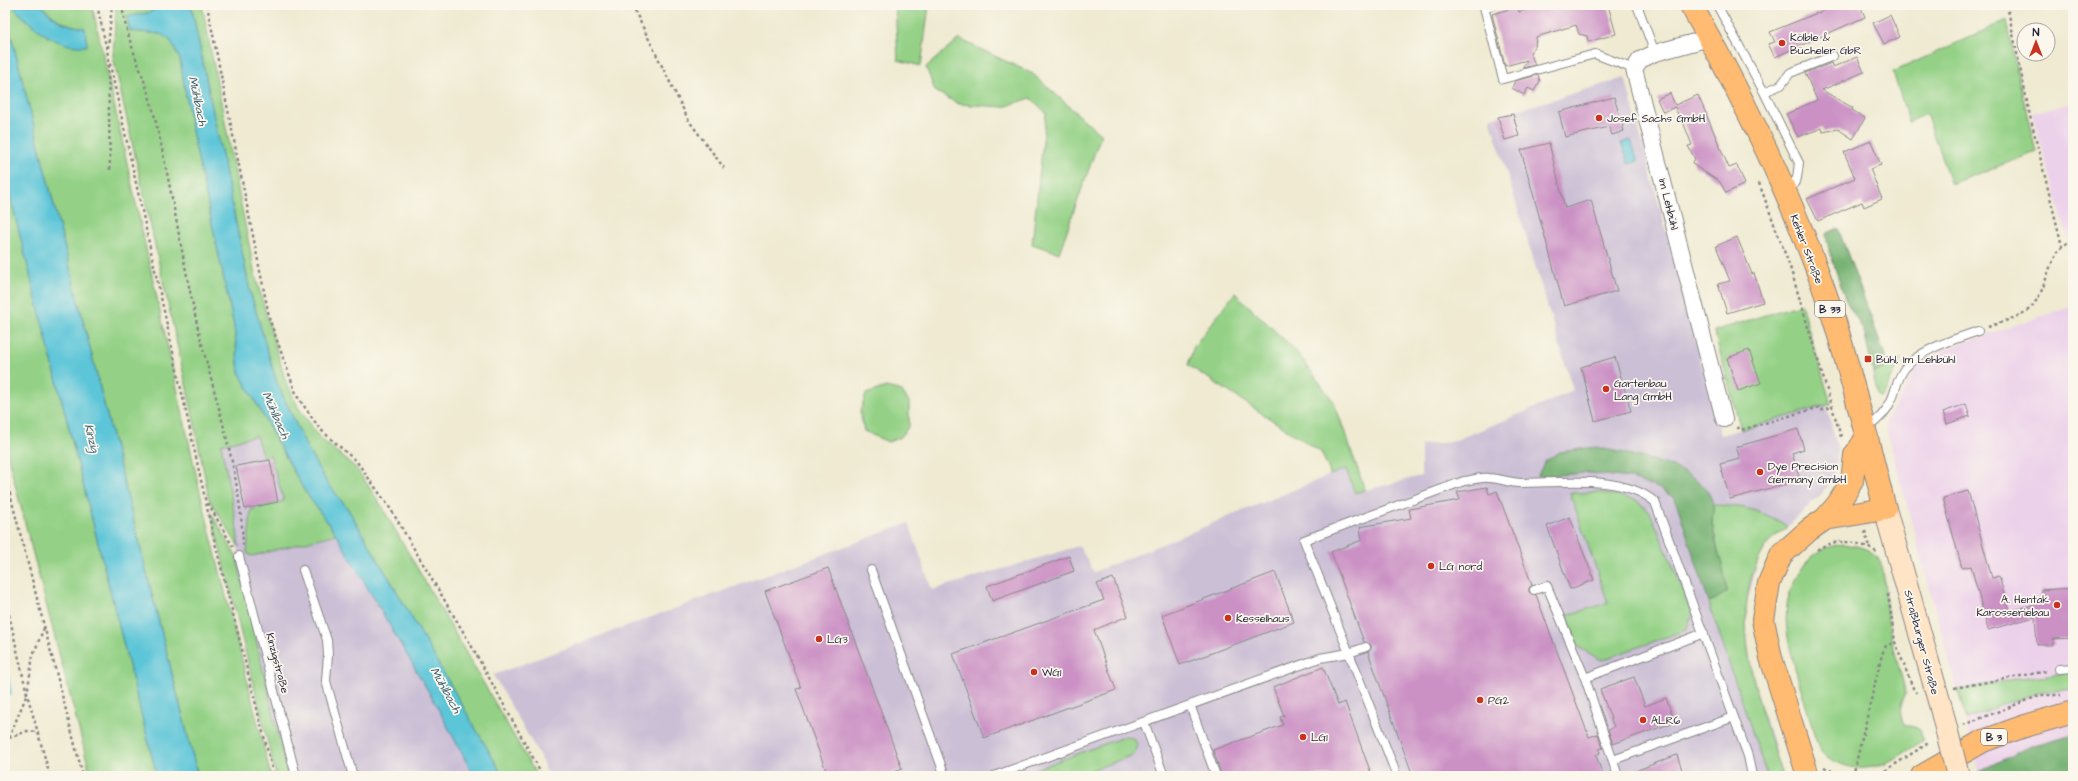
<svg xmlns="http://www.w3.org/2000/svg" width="2078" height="781" font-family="'Architects Daughter',sans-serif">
	<rect width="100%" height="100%" fill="#fbf7ec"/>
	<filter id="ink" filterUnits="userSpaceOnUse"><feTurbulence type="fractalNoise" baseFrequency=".025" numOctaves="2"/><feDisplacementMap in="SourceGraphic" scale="8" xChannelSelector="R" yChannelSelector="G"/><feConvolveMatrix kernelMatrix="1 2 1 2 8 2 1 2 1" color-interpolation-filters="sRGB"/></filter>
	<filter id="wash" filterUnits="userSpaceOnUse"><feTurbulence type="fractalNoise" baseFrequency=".012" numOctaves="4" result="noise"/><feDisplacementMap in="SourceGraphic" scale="16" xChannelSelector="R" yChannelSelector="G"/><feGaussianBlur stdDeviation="0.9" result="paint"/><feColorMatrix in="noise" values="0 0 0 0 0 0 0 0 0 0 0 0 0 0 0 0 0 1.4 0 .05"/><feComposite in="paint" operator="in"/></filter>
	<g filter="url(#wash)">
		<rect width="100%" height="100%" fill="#efead1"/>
		<path fill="#ecd1ea" d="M 2073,102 L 2073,256 L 2032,113 Z
			M 2073,306 L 2073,734 L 2031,746 L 1979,771 L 1885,424 L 1918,364 L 1944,349 Z"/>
		<path fill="#cbbfd5" d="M 1625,78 L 1721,435 L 1826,405 L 1838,449 L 1837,467 L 1827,487 L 1788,527 L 1772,539 L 1759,557 L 1746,606 L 1747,651 L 1757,693 L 1775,750 L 1774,776 L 548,776 L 540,756 L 493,675 L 909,523 L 932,590 L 1079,546 L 1094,572 L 1347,468 L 1355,493 L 1421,476 L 1421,445 L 1451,442 L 1542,405 L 1573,390 L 1490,118 Z
			M 256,436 L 263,457 L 270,455 L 284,501 L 252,556 L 336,534 L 434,701 L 474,776 L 288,776 L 236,560 L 239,547 L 221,444 Z"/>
		<path fill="#94d186" stroke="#5b7a60" d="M 5,5 L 11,5 L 49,38 L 85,28 C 64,25 56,20 41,5 L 92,5 L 200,492 L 271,776 L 198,776 L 5,11 Z
			M 116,5 L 162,5 L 151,12 L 127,17 L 130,31 L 161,34 L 171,41 L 180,59 L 191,126 L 234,326 L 239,372 L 304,490 L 336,534 L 252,556 L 247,553 L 251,510 L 284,501 L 270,455 L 263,457 L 256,436 L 221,444 L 236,522 L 239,547 L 209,499 L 193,416 L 113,57 Z
			M 191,5 L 202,5 L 255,275 L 285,379 L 298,407 L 319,437 L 356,468 L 378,500 L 537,776 L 503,776 L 393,585 L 348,509 L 326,481 L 308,450 L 277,383 L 250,291 Z
			M 895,5 L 929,5 L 921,66 L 898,60 Z
			M 2007,20 L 2019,81 L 2036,152 L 1951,184 L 1926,114 L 1909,122 L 1893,72 Z
			M 959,39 L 1033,74 L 1101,135 L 1059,253 L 1032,244 L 1046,113 L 1031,98 L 1004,107 L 959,104 L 935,91 L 926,67 Z
			M 5,176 L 157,776 L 91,776 L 5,446 Z
			M 1235,293 L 1296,351 L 1334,402 L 1365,490 L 1355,493 L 1346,469 L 1330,475 L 1329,470 L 1321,452 L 1188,365 L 1194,346 Z
			M 1801,304 L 1831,404 L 1741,430 L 1714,331 Z
			M 1901,359 L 1884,394 L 1881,397 L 1878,396 L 1873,373 Z
			M 886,387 L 902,391 L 909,402 L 909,426 L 901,437 L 888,442 L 864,431 L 860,412 L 866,394 Z
			M 1597,492 L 1636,500 L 1650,512 L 1693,614 L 1686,630 L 1602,660 L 1578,647 L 1567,615 L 1608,603 L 1570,493 Z
			M 1713,505 C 1743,506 1763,510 1788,527 C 1782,531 1775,535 1771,540 C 1719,604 1761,708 1782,776 L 1767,776 L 1709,603 L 1727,592 L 1712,523 Z
			M 211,512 L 237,558 L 288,776 L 276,776 Z
			M 1844,544 C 1853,546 1865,546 1873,553 C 1885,563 1884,580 1885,593 C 1887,628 1897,660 1906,693 C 1900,705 1898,712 1904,724 L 1920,729 L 1923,740 C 1886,767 1859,781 1820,752 C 1812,729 1806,705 1799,682 C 1788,641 1775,605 1803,567 C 1813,553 1826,546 1844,544 Z
			M 2073,672 L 2073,689 L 2038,693 L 2012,701 L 1966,719 L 1958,690 L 2021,678 Z
			M 1126,736 C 1137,738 1141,747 1133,755 L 1076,776 L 1023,776 L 1022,774 Z"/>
		<path fill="#77b373" stroke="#4c6a57" d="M 1838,228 L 1889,366 L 1873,373 L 1864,332 L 1845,299 L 1828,246 L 1826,234 Z
			M 1596,447 C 1628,455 1707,465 1713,505 C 1714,511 1712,517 1712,523 C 1712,527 1714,531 1714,535 C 1718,556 1726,570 1727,592 L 1709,603 L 1675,498 L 1658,488 L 1629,478 L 1590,473 L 1538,476 L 1544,462 L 1560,452 Z
			M 2073,734 L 2073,776 L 1981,776 L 1979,771 L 2031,746 Z"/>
		<path fill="#5cc5d8" stroke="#3f748a" d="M 11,5 L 41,5 C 55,21 64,25 85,28 L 87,46 C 56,49 32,26 11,5 Z
			M 162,5 L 191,5 L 250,291 L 277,383 L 308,450 L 326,481 L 348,509 L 393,585 L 503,776 L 474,776 L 434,701 L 336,534 L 304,490 L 239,372 L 234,326 L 191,126 L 180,59 L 171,41 L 161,34 L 130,31 L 127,17 L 151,12 Z
			M 5,11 L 190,745 L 198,776 L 157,776 L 5,176 Z
			M 1631,140 L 1638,161 L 1629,164 L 1621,143 Z"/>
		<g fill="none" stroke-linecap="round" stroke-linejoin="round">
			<path stroke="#5cc5d8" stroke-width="4.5" d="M 5,668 L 10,694"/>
		</g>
		<g id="blocks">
			<path fill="#cb91c5" d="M 1542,5 L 1608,5 L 1616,34 L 1588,42 L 1587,36 L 1579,34 L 1576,25 L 1536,37 L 1535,47 L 1530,52 L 1535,65 L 1522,68 L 1527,60 L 1505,66 L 1492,14 L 1517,7 L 1519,12 Z
				M 1837,5 L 1860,5 L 1865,17 L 1775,57 L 1768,44 L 1775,42 L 1770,32 Z
				M 1890,15 L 1900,37 L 1884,44 L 1873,23 Z
				M 1857,57 L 1864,72 L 1822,90 L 1853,108 L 1852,110 L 1865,118 L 1853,139 L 1838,129 L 1823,132 L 1822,128 L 1798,137 L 1786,114 L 1817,100 L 1805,73 L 1831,63 L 1833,67 Z
				M 1538,75 L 1540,81 L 1534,91 L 1528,88 L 1524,95 L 1512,88 L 1515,81 Z
				M 1670,93 L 1675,105 L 1698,95 L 1729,168 L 1737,165 L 1745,184 L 1726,193 L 1720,182 L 1695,166 L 1693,162 L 1695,159 L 1688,146 L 1692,145 L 1682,119 L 1680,120 L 1675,107 L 1663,112 L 1657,99 Z
				M 1614,97 L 1624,131 L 1612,135 L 1609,127 L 1565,137 L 1559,112 Z
				M 1513,114 L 1519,136 L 1505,140 L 1498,117 Z
				M 1871,141 L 1881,165 L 1870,169 L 1882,199 L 1864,207 L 1862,202 L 1818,221 L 1807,199 L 1855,178 L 1844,152 Z
				M 1549,143 L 1565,208 L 1591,200 L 1617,291 L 1564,306 L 1521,150 Z
				M 1737,237 L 1752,274 L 1754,273 L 1763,302 L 1727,313 L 1718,284 L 1730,281 L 1716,246 Z
				M 1749,350 L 1761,383 L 1738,391 L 1727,358 Z
				M 1615,357 L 1631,411 L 1595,421 L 1581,367 Z
				M 1966,404 L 1970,416 L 1947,424 L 1943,412 Z
				M 1798,429 L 1804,449 L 1792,453 L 1800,480 L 1730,499 L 1720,464 L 1740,459 L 1736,447 Z
				M 270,460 L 278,502 L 245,509 L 236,466 Z
				M 1487,487 L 1489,494 L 1497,491 L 1532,585 L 1529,588 L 1529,592 L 1536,595 L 1589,737 L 1598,734 L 1603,748 L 1599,749 L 1600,753 L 1596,755 L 1603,776 L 1413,776 L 1368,652 L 1371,648 L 1371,645 L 1364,642 L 1331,552 L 1362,540 L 1360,527 L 1411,518 L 1409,509 L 1460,500 L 1457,492 Z
				M 1968,491 L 1992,578 L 1999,576 L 2009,611 L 2041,603 L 2041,590 L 2073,588 L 2073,638 L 2053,639 L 2053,645 L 2037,645 L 2035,617 L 1988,630 L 1971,566 L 1962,568 L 1943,498 Z
				M 1570,517 L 1594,580 L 1570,589 L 1547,526 Z
				M 1069,556 L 1074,571 L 992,601 L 987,586 Z
				M 828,568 L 902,769 L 884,776 L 828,776 L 796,689 L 801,688 L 765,591 Z
				M 1275,572 L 1294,622 L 1180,665 L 1162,615 Z
				M 1113,578 L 1128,616 L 1094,630 L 1116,690 L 984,738 L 953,654 L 1104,600 L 1097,584 Z
				M 1323,667 L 1338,705 L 1345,702 L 1372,776 L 1222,776 L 1213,750 L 1283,725 L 1280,717 L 1284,716 L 1273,687 Z
				M 1634,677 L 1645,706 L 1666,698 L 1675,722 L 1613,744 L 1608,730 L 1614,727 L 1600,689 Z
				M 1677,755 L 1684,776 L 1625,776 L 1625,775 Z"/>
		</g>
	</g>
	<g filter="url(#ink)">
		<use href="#blocks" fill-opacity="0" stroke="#888686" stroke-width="1"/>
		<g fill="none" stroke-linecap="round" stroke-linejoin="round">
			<defs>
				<path id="service" d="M 1493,5 L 1484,7 L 1503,79 L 1595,54 L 1634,69
					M 1637,5 L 1655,53
					M 1717,5 L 1764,92 L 1799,163 L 1797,178 L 1792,187 L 1787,190
					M 1764,92 L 1781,85 L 1790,73 L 1833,56
					M 1867,428 C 1877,421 1886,413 1891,401 C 1896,390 1897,378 1905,368 C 1922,348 1954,340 1978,331
					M 239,556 L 296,776
					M 303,570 L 327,640 L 328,655 L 326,681 L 353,776
					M 871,570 L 945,776
					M 1534,590 L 1547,586 L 1585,678 L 1618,776
					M 1366,647 L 1349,653 L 1397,776
					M 2059,669 L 2073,668
					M 1585,678 L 1704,633
					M 1190,705 L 1216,776
					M 1144,722 L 1164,776
					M 1613,760 L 1734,717
					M 994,776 L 1320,658 L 1349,653 L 1304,540 L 1464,481 C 1472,480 1481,477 1488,478 C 1499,478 1510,483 1521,483 C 1562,483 1622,474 1655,502 L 1748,756 L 1752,776"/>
				<path id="minor" d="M 1709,38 L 1655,53 L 1640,60 L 1634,69 L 1724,419"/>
				<path id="secondary" d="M 1885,509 L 1941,708"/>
				<path id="primary" d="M 1691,5 C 1747,104 1799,210 1834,319 C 1853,381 1869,445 1885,509 L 1825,519
					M 1808,776 L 1771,658 L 1763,620 L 1769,583 L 1781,555 L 1809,530 L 1825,519 L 1838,504 L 1852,481 L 1855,455 L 1867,437
					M 1922,776 L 1983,741 L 2022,727 L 2073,712"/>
			</defs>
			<use href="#service" stroke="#888686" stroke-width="10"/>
			<use href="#minor" stroke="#888686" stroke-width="18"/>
			<use href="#secondary" stroke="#888686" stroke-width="24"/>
			<use href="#primary" stroke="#888686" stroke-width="24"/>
			<path stroke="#888686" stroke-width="2.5" stroke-dasharray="3 3" stroke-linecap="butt" d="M 97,5 L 213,535 L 274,776
				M 122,5 C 126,40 143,72 152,106 C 170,178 181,252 197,324 C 214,397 241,471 243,546
				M 207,5 L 270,321 L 297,396 L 320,429 L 357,462 L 390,508 L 471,645 L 543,776
				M 632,5 L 689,121 L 724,168
				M 2007,5 L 2030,116 L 2062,246
				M 108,48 L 112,5
				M 108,59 L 110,171
				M 1759,183 L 1790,267 L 1842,440
				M 1988,327 C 2001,322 2017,318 2028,310 C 2049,293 2045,256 2069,242
				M 1737,427 L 1741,430 L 1820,407 L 1822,410 L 1832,407
				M 5,475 L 83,776
				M 208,503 L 233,547
				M 1865,531 L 1869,547
				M 1817,550 C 1836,537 1860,541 1878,553
				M 1888,594 L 1895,642 L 1913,688 L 1917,693
				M 5,597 L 27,694 L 9,738 L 5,742
				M 44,628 L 33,655 L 27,694 L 50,776
				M 1954,688 L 2048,671
				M 1963,725 L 2041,695 L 2061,695
				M 9,738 L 27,731 L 39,732
				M 1824,767 L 1841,776
				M 1853,776 L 1882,654 L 1886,646 L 1895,642
				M 1874,776 L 1880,774 L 1930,742"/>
			<use href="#service" stroke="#fff" stroke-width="8"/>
			<use href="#minor" stroke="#fff" stroke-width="16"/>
			<use href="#secondary" stroke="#ffe4c6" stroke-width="22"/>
			<use href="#primary" stroke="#ffbb71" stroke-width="22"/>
			<defs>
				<path id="secondary-bridge" d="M 1941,708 L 1958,776"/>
			</defs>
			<use href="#secondary-bridge" stroke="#888686" stroke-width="24" stroke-linecap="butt"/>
			<use href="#secondary-bridge" stroke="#ffe4c6" stroke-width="22"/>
		</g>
	</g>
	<g fill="#c8321e" stroke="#fbf7ec" stroke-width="1.5">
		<circle cx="1782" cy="43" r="4"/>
		<circle cx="1599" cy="118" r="4"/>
		<rect x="1864" y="355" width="8" height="8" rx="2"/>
		<circle cx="1606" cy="389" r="4"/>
		<circle cx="1760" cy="472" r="4"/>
		<circle cx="1431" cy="566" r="4"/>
		<circle cx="2057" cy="605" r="4"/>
		<circle cx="1228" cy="618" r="4"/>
		<circle cx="819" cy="639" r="4"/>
		<circle cx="1034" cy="672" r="4"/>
		<circle cx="1480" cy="700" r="4"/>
		<circle cx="1643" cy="720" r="4"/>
		<circle cx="1303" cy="737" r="4"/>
	</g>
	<g text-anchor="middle" stroke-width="3.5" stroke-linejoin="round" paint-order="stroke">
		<g fill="#fbf7ec" stroke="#636270" stroke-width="1">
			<rect x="1815" y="301" width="30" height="16" rx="3"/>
			<rect x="1981" y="729" width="26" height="16" rx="3"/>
		</g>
		<g font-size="10" font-weight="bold" fill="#22223b">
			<text x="1830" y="313">B 33</text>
			<text x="1994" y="741">B 3</text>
		</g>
		<g font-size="11" fill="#22223b" stroke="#fbf7ec" text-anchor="start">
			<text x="1790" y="41">Kölble &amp;<tspan x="1790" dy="13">Bücheler GbR</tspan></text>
			<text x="1607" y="122">Josef Sachs GmbH</text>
			<text x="1876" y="363">Bühl, Im Lehbühl</text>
			<text x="1614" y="387">Gartenbau<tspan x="1614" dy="13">Lang GmbH</tspan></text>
			<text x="1768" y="470">Dye Precision<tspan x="1768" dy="13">Germany GmbH</tspan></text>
			<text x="1439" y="570">LG nord</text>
			<text x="2049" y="603" text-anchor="end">A. Hentak<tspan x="2049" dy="13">Karosseriebau</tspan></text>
			<text x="1236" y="622">Kesselhaus</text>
			<text x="827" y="643">LG3</text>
			<text x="1042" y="676">WG1</text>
			<text x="1488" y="704">PG2</text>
			<text x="1651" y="724">ALR6</text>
			<text x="1311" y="741">LG1</text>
		</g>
		<g font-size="11" fill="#22223b" stroke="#fbf7ec">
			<text transform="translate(1669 204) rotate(76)" y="4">Im Lehbühl</text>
			<text transform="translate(1807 249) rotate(69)" y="4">Kehler Straße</text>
			<text transform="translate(1922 642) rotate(75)" y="4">Straßburger Straße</text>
			<text transform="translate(278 663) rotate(75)" y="4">Kinzigstraße</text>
		</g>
		<g font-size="12" font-style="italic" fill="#365b72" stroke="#fbf7ec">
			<text transform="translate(198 101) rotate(78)" y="4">Mühlbach</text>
			<text transform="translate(276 415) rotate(66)" y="4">Mühlbach</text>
			<text transform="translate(92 438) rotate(76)" y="4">Kinzig</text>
			<text transform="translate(446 690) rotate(61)" y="4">Mühlbach</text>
		</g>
	</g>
	<rect width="2078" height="781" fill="none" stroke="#fbf7ec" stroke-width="20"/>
	<g transform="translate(2036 42)"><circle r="19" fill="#fbf7ec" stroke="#a4a2a5"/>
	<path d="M0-3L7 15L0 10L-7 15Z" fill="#c8321e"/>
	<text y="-6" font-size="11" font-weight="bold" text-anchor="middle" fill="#22223b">N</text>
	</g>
</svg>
